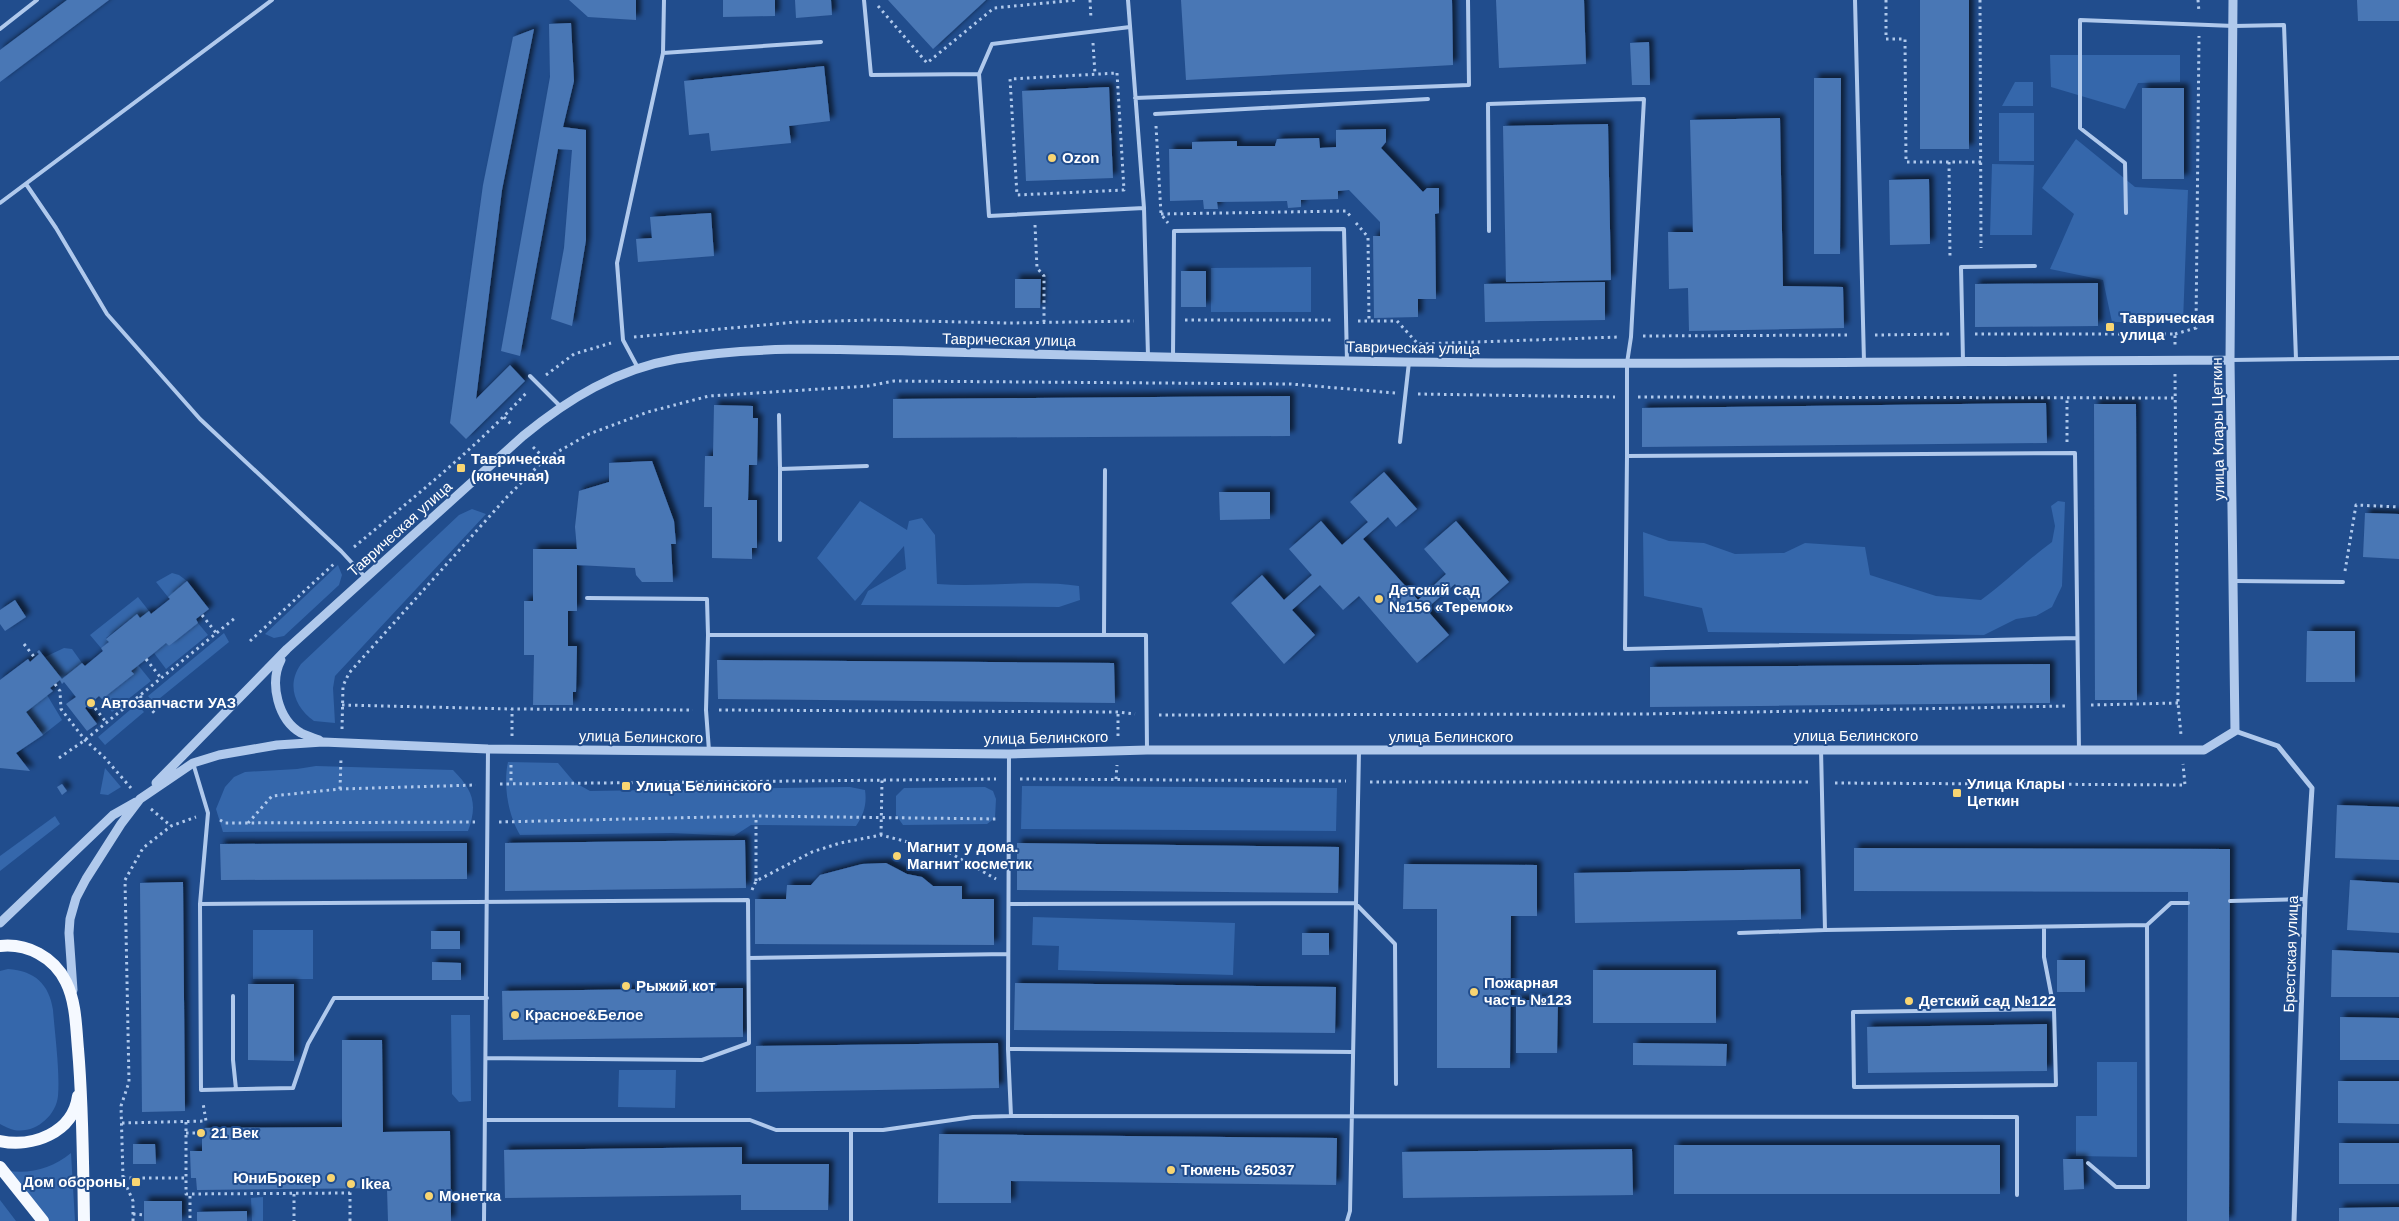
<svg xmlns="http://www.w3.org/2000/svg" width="2399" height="1221" font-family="Helvetica,sans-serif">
	<defs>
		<filter id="shadow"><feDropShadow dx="4.5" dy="-4.5" stdDeviation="2.5" flood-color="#0009"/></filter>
	</defs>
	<rect width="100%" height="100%" fill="#214d8d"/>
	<path fill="#3567ab" d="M 2050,55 L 2180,55 L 2180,82 L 2138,83 L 2125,109 L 2051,87 Z
		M 2015,82 L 2033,82 L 2033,106 L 2002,106 Z
		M 1999,113 L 2034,113 L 2034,161 L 1999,161 Z
		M 2076,139 L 2135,187 L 2188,190 L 2183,322 L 2112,322 L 2103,280 L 2050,269 L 2074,214 L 2042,188 Z
		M 1992,164 L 2034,165 L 2032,235 L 1990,235 Z
		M 1311,267 L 1311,312 L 1211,312 L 1211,268 Z
		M 860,501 L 907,530 L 909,521 L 922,518 L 935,535 L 937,584 C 984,588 1032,579 1079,586 L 1080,600 L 1059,607 L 861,605 L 868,591 L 906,569 L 904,546 L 855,601 L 817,558 Z
		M 2058,501 L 2065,502 L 2062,586 L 2052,607 L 2036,616 L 2016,619 L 1984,635 L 1708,632 L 1702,608 L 1644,596 L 1643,532 L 1669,541 L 1704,543 L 1735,554 L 1784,553 L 1805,543 L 1865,547 L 1870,575 L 1936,596 L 1981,600 C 2006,582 2027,560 2052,542 L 2055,526 L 2051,506 Z
		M 472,509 L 486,514 L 335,676 L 333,688 L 335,723 L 314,721 C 295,707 286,685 301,664 L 459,515 Z
		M 338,565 L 342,575 L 339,585 L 284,636 L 274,638 L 265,634 Z
		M 172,573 L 179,575 L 187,581 L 168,597 L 156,582 Z
		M 138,597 L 149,611 L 140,618 L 137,614 L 106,638 L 109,642 L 101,648 L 90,635 Z
		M 198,623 L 208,635 L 166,669 L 154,653 L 166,643 L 169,646 Z
		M 224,633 L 229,642 L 154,703 L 148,696 Z
		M 64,648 L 72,649 L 82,663 L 62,679 L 45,657 Z
		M 138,665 L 151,681 L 112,712 L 102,699 L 133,675 L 131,671 Z
		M 47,695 L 62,720 L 43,735 L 26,712 Z
		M 137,704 L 144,712 L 105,745 L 98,737 Z
		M 508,762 L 558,763 L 574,782 L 590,791 L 850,787 L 865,790 C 867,804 864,814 856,826 L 751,825 L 734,836 L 672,833 L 520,835 C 508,815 503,785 508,762 Z
		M 316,766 L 453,770 C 473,790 478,804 468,831 L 223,832 L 216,809 L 225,787 L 234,777 L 245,772 L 297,769 Z
		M 105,768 L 121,787 L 108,795 L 100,794 Z
		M 1022,786 L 1337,788 L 1336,831 L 1021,829 Z
		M 985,787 L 993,791 L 996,799 L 995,818 L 987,824 L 903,825 L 896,815 L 896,796 L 904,788 Z
		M 55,816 L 60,824 L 0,871 L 0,856 Z
		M 1033,917 L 1235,923 L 1233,975 L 1058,970 L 1059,946 L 1032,945 Z
		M 253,930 L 313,930 L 313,979 L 253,979 Z
		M 8,969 C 35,971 49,984 53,1010 C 55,1036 60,1071 58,1096 C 56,1116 35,1134 14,1130 C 10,1129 4,1126 0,1124 L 0,971 Z
		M 451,1015 L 470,1015 L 471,1101 L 459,1102 L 452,1094 Z
		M 2097,1062 L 2137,1062 L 2137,1157 L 2076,1156 L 2076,1116 L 2097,1116 Z
		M 619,1070 L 676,1070 L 675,1108 L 618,1107 Z
		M 71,1153 L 75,1221 L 47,1221 L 8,1171 C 33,1174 52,1168 71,1153 Z
		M 263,1197 L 263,1221 L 252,1221 L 251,1198 Z
		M 0,1200 L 16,1221 L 0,1221 Z"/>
	<path fill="#4a77b5" filter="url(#shadow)" d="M 67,0 L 109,0 L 0,82 L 0,50 Z
		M 569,0 L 636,0 L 636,20 L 588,17 Z
		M 723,0 L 775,0 L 775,16 L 723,17 Z
		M 795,0 L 831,0 L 832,15 L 796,18 Z
		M 888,0 L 986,0 L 933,49 Z
		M 1181,0 L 1452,0 L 1453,65 L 1186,80 Z
		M 1496,0 L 1584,0 L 1586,64 L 1499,68 Z
		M 1920,0 L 1969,0 L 1969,149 L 1920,149 Z
		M 2357,0 L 2399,0 L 2399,21 L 2358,21 Z
		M 571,23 L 574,81 L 563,127 L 586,130 L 586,240 L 572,326 L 551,319 L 564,248 L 572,150 L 558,149 L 520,356 L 501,351 L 550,77 L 549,24 Z
		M 534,29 L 502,190 L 476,399 L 510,365 L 525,381 L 466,439 L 450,423 L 483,185 L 513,37 Z
		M 1649,42 L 1650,85 L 1632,85 L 1630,43 Z
		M 824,66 L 830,121 L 789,126 L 791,143 L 711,151 L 709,133 L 689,135 L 684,81 Z
		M 1814,78 L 1841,78 L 1840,254 L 1814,254 Z
		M 1109,87 L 1113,178 L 1026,181 L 1022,91 Z
		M 2142,88 L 2184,88 L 2184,179 L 2142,179 Z
		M 1780,118 L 1783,286 L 1843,287 L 1844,328 L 1689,331 L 1688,288 L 1669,289 L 1668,232 L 1693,232 L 1690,120 Z
		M 1608,124 L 1611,280 L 1506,282 L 1503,126 Z
		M 1386,129 L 1386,142 L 1381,148 L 1423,192 L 1427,188 L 1439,188 L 1439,213 L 1435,214 L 1436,299 L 1418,299 L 1418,317 L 1374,318 L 1373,236 L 1380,236 L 1380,222 L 1349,190 L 1338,191 L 1338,199 L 1301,200 L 1301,207 L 1288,208 L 1287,201 L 1217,202 L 1218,209 L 1204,209 L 1203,200 L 1170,201 L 1169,149 L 1192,149 L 1192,142 L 1237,141 L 1237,146 L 1275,146 L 1277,139 L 1319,138 L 1320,148 L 1336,147 L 1336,130 Z
		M 1929,179 L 1930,244 L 1890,245 L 1889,180 Z
		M 711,213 L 714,256 L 638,262 L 636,239 L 652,238 L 650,217 Z
		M 1181,271 L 1206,271 L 1206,307 L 1181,307 Z
		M 1015,279 L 1041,279 L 1040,308 L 1015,308 Z
		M 1605,282 L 1605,320 L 1485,322 L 1484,284 Z
		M 2098,283 L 2098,326 L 1975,327 L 1975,284 Z
		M 1290,396 L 1290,436 L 893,438 L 893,399 Z
		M 2046,403 L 2047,443 L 1642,447 L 1642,408 Z
		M 2094,404 L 2136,404 L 2137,700 L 2095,700 Z
		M 714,405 L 753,406 L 753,418 L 758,418 L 757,465 L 749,465 L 748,500 L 757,500 L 757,548 L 752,548 L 752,559 L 712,558 L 712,507 L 704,507 L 705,456 L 713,456 Z
		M 652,461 L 674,521 L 676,544 L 671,544 L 673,582 L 642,582 L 636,575 L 635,568 L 577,565 L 577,611 L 568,611 L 568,646 L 577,646 L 576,692 L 573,692 L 573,705 L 533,705 L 534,655 L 524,655 L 524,601 L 533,601 L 533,549 L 577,549 L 575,527 L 579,491 L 609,482 L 609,463 Z
		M 1384,472 L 1417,509 L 1396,527 L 1388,517 L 1363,539 L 1418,600 L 1446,574 L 1424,549 L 1456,521 L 1509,582 L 1477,610 L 1455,584 L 1426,609 L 1449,635 L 1417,663 L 1359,596 L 1343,610 L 1320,585 L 1292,610 L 1315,635 L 1284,664 L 1231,603 L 1262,575 L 1284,600 L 1312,575 L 1289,549 L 1321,521 L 1342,545 L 1368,522 L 1350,502 Z
		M 1219,492 L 1270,492 L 1270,519 L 1220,520 Z
		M 2365,513 L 2399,514 L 2399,559 L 2363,557 Z
		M 187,581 L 209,609 L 196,619 L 198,623 L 169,646 L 166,643 L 154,653 L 131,671 L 134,674 L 106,696 L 102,699 L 99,696 L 85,708 L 97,724 L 87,731 L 66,704 L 76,697 L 64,682 L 62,684 L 60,680 L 50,688 L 53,691 L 26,712 L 43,735 L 16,753 L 30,771 L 0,768 L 0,680 L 28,659 L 30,662 L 39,654 L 37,652 L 39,650 L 62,679 L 82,663 L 85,666 L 103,651 L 101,648 L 109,642 L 106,639 L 137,614 L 140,618 L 149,611 L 151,614 L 170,599 L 168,597 Z
		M 15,600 L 26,617 L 5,631 L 0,624 L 0,610 Z
		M 2307,631 L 2355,631 L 2355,682 L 2306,682 Z
		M 717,660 L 1114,663 L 1115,703 L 718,699 Z
		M 2050,664 L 2050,703 L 1650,707 L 1650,667 Z
		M 62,784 L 67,791 L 62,795 L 57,787 Z
		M 2337,805 L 2399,807 L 2399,860 L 2335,858 Z
		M 745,840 L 746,888 L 505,891 L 505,843 Z
		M 467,843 L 467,879 L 221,880 L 220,844 Z
		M 1017,843 L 1339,847 L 1338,893 L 1017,890 Z
		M 1854,848 L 2230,849 L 2229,1221 L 2187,1221 L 2188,892 L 1854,891 Z
		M 886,863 L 907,874 L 922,877 L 933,886 L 962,886 L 962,899 L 994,899 L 994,945 L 755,944 L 755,899 L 786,899 L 787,885 L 811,885 L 820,875 L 862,864 Z
		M 1404,864 L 1537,865 L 1537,916 L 1511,916 L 1510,1068 L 1437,1068 L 1437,909 L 1403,909 Z
		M 1800,869 L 1801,919 L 1575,923 L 1574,873 Z
		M 2350,880 L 2399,883 L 2399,933 L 2347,930 Z
		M 183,882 L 185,1111 L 142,1112 L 140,883 Z
		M 431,931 L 460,931 L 460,949 L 431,949 Z
		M 1302,933 L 1329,933 L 1329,955 L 1302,955 Z
		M 2332,950 L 2399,953 L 2399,997 L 2331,997 Z
		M 2057,960 L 2085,960 L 2085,992 L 2057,992 Z
		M 432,962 L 461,963 L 461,980 L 432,980 Z
		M 1593,970 L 1716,970 L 1716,1023 L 1593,1023 Z
		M 1015,983 L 1336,987 L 1335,1033 L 1014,1030 Z
		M 248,984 L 294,984 L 294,1061 L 248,1060 Z
		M 743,988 L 743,1037 L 503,1040 L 502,991 Z
		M 1516,1000 L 1558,1000 L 1557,1053 L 1516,1053 Z
		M 2340,1017 L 2399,1018 L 2399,1060 L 2340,1060 Z
		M 2047,1024 L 2047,1071 L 1868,1073 L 1867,1027 Z
		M 342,1040 L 382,1040 L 383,1132 L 450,1131 L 451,1221 L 388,1221 L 387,1188 L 197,1190 L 196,1178 L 191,1178 L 190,1151 L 202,1151 L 202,1128 L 342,1127 Z
		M 998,1043 L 999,1088 L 756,1092 L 756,1046 Z
		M 1633,1043 L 1727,1044 L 1726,1066 L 1633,1065 Z
		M 2338,1081 L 2399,1081 L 2399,1124 L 2338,1123 Z
		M 939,1134 L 1337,1138 L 1336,1185 L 1011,1181 L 1011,1203 L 938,1203 Z
		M 2339,1143 L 2399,1143 L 2399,1184 L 2339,1184 Z
		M 133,1144 L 155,1144 L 156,1164 L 133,1164 Z
		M 1674,1145 L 2000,1145 L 2000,1194 L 1674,1194 Z
		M 742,1147 L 742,1164 L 829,1164 L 828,1210 L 741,1210 L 741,1195 L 505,1198 L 504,1150 Z
		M 1632,1149 L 1633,1195 L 1403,1198 L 1402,1152 Z
		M 2063,1159 L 2083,1159 L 2084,1189 L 2064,1190 Z
		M 144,1201 L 182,1201 L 182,1221 L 144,1221 Z
		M 2399,1207 L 2399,1221 L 2339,1221 L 2339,1208 Z
		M 247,1211 L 247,1221 L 197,1221 L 197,1212 Z"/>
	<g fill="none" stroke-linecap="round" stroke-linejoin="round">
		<path stroke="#b0c9ec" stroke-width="3" stroke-dasharray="2.5 4" stroke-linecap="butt" d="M 1090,0 L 1091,19
			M 1886,0 L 1886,39 L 1905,39 L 1906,162 L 1981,162
			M 1980,0 L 1981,248
			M 2198,0 L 2199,12
			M 878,6 L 927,63 L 994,8 L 1077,0
			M 1093,43 L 1095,74
			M 1117,73 L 1124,190 L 1017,195 L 1010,79 Z
			M 1156,126 L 1161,214 L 1168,223
			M 1949,162 L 1950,259
			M 1161,214 L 1346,211 L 1352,218
			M 1356,223 L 1368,237 L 1369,321
			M 1035,225 L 1037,268 L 1044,276 L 1044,322
			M 1185,320 L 1334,320
			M 1358,321 L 1397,321 L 1418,344 L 1619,337
			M 1975,334 L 2175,334 L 2175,345
			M 2175,334 L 2196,328 L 2199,36
			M 1875,335 L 1951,334
			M 1643,336 L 1851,335
			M 634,337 L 796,322 L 872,320 L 1009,323 L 1134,321
			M 2175,374 L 2178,703 L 2181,735
			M 546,375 L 574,354 L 611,343
			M 1418,394 L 1615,397
			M 1638,397 L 2175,398
			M 504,417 L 513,426
			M 2067,442 L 2067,398
			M 533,447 L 545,459
			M 354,547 C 414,497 475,449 528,391
			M 2345,571 L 2356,505 L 2399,507
			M 202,615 L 217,634
			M 250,641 L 336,562
			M 24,644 L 35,658
			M 146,659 L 161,678
			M 55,684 L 60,691 L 61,709 L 85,740 L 104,757 L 131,788
			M 140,696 L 156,715
			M 91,703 L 106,722
			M 342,705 L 512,709 L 693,710
			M 2091,705 L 2178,703
			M 719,710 L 1118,712 L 1135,714
			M 1159,715 L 1645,714 L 2068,706
			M 342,729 L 343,686 L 349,673 L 506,498 L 545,459 L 589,434 L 648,412 L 709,396 L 868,386 L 894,381 L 1291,384 L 1395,393
			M 512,736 L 512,709
			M 1118,736 L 1118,712
			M 59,758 L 85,740 L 235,618
			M 511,765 L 511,783
			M 1020,779 L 1346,781
			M 1116,779 L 1117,765
			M 1370,782 L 1811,782
			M 1835,783 L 2185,785 L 2183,764
			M 500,784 L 996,779
			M 340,789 L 341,758
			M 151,809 L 171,826
			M 220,820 L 225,823 L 475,822
			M 499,822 L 756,816 L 998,819
			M 248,823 L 272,796 L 340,789 L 476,785
			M 881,835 L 882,780
			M 756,881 L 756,816
			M 752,890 L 756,881 L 812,852 L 840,843 L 881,835 L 950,853 L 996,879
			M 186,1122 L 186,1194 L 350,1193
			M 122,1123 L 206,1121 L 203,1103
			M 186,1133 L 201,1133
			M 123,1178 L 186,1178
			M 294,1194 L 294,1221
			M 190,1196 L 190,1221
			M 133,1214 L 144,1215
			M 133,1221 L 133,1201 L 123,1178 L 121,1106 L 129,1082 L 125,880 L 143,848 L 171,826 L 196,817
			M 350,1221 L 350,1188"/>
		<path stroke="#b0c9ec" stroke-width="4" d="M 864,0 L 871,75 L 979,74 L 989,216 L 1144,208 L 1148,356
			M 1128,0 L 1144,208
			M 1855,0 L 1864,362
			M 0,29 L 37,0
			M 663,53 L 821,42
			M 979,74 L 992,44 L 1130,27
			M 1135,98 L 1469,85 L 1468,0
			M 1155,114 L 1428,99
			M 26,184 L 56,228 L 107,314 L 200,419 L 341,551 L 366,578
			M 0,203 L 272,0
			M 2126,213 L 2125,163 L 2080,128 L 2080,20 L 2234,26 L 2284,25 L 2296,359
			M 1489,231 L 1488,104 L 1644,99 L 1631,337 L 1627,363 L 1627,456 L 2075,453 L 2079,750
			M 1173,357 L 1174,231 L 1344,229 L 1347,361
			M 2231,360 L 2399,358
			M 1963,361 L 1961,267 L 2035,266
			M 638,368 L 623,340 L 617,263 L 663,53 L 664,0
			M 530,376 L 560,406
			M 779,415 L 780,469
			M 1400,442 L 1409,362
			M 1627,456 L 1625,649 L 2077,638
			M 780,540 L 780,469 L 867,466
			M 2235,581 L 2343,582
			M 587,598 L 707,599 L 708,635
			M 1104,635 L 1105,470
			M 1821,749 L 1825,930 L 2147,925 L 2148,1187 L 2116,1187 L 2088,1163
			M 709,751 L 706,710 L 708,635 L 1146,635 L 1147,750
			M 1009,754 L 1008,1049 L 1011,1116
			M 193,763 L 208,813 L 200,904 L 201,1090 L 293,1088 L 308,1044 L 334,998 L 487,998
			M 2230,901 L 2305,899
			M 200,904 L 748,900 L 749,1043 L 702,1060 L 487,1058
			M 1010,904 L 1355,903 L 1395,944 L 1396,1084
			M 2147,925 L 2171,903 L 2188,903
			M 2044,927 L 2044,957 L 2054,1009 L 2056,1085 L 1854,1087 L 1853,1012 L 2054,1009
			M 1739,933 L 1825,930
			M 749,958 L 1008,954
			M 233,996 L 233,1060 L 236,1089
			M 1008,1049 L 1352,1052
			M 486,1120 L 750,1120 L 776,1130 L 883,1130 L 973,1117 L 1011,1116 L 2017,1117 L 2017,1195
			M 851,1130 L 851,1221
			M 484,1221 L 488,749
			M 1347,1221 L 1350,1211 L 1359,751"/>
		<path stroke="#b0c9ec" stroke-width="5" d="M 2235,731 L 2278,746 L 2312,788 L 2305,899 L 2294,1221"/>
		<path stroke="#b0c9ec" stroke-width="9" d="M 281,660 C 269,683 278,720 301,733 C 307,736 314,738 319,740
			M 156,783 L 287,649 L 523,436 C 568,399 617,369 676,359 C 764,344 856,350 945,352 C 1061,355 1176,357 1292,360 C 1605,367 1918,361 2230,360
			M 0,923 L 113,815 L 136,802
			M 73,990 L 69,933 L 70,919 L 76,898 L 86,879 L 121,824 L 140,799 L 193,763 L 219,755 L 277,745 L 323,742 L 488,749 L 1009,754 L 1147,750 L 2204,750 L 2235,731 L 2230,360 L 2233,0"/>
		<path stroke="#f5f9ff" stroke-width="12" d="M 0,946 C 27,943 54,957 66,982 C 76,1002 76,1027 78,1049 C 83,1106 83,1164 84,1221
			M 0,1141 C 32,1148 73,1133 78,1096
			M 0,1167 L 43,1221"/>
	</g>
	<g fill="#f8d572" stroke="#214d8d" stroke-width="2">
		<circle cx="1052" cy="158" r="5"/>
		<rect x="2105" y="322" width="10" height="10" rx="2.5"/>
		<rect x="456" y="463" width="10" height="10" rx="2.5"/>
		<circle cx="1379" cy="599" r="5"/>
		<circle cx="91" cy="703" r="5"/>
		<rect x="621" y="781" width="10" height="10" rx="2.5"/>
		<rect x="1952" y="788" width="10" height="10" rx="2.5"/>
		<circle cx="897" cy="856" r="5"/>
		<circle cx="626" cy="986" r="5"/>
		<circle cx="1474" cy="992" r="5"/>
		<circle cx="1909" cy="1001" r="5"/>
		<circle cx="515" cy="1015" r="5"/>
		<circle cx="201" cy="1133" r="5"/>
		<circle cx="1171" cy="1170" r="5"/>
		<circle cx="331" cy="1178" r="5"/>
		<rect x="131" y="1177" width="10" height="10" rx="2.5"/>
		<circle cx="351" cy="1184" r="5"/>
		<circle cx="429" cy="1196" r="5"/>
	</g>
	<g text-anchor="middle" stroke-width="4" stroke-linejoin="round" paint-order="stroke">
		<g font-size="15" font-weight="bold" fill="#fff" stroke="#214d8d" text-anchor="start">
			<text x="1062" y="163">Ozon</text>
			<text x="2120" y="323">Таврическая<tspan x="2120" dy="17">улица</tspan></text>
			<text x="471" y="464">Таврическая<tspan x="471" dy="17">(конечная)</tspan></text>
			<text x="1389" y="595">Детский сад<tspan x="1389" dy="17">№156 «Теремок»</tspan></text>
			<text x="101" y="708">Автозапчасти УАЗ</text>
			<text x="1967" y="789">Улица Клары<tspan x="1967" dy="17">Цеткин</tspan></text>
			<text x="636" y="791">Улица Белинского</text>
			<text x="907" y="852">Магнит у дома.<tspan x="907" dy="17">Магнит косметик</tspan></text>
			<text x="1484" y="988">Пожарная<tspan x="1484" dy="17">часть №123</tspan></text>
			<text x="636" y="991">Рыжий кот</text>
			<text x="1919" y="1006">Детский сад №122</text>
			<text x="525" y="1020">Красное&amp;Белое</text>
			<text x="211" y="1138">21 Век</text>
			<text x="1181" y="1175">Тюмень 625037</text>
			<text x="321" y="1183" text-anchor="end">ЮниБрокер</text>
			<text x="126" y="1187" text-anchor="end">Дом обороны</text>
			<text x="361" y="1189">Ikea</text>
			<text x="439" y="1201">Монетка</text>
		</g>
		<g font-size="15" fill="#fff" stroke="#214d8d">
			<text transform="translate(1009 340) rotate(1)" y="5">Таврическая улица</text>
			<text transform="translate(1413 348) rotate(1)" y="5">Таврическая улица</text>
			<text transform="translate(2218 429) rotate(-91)" y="5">улица Клары Цеткин</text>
			<text transform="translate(400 529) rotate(-42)" y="5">Таврическая улица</text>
			<text x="1856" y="741">улица Белинского</text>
			<text transform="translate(641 737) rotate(1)" y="5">улица Белинского</text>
			<text x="1451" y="742">улица Белинского</text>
			<text transform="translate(1046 738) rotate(-1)" y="5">улица Белинского</text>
			<text transform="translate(2291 954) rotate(-88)" y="5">Брестская улица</text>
		</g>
	</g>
</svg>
